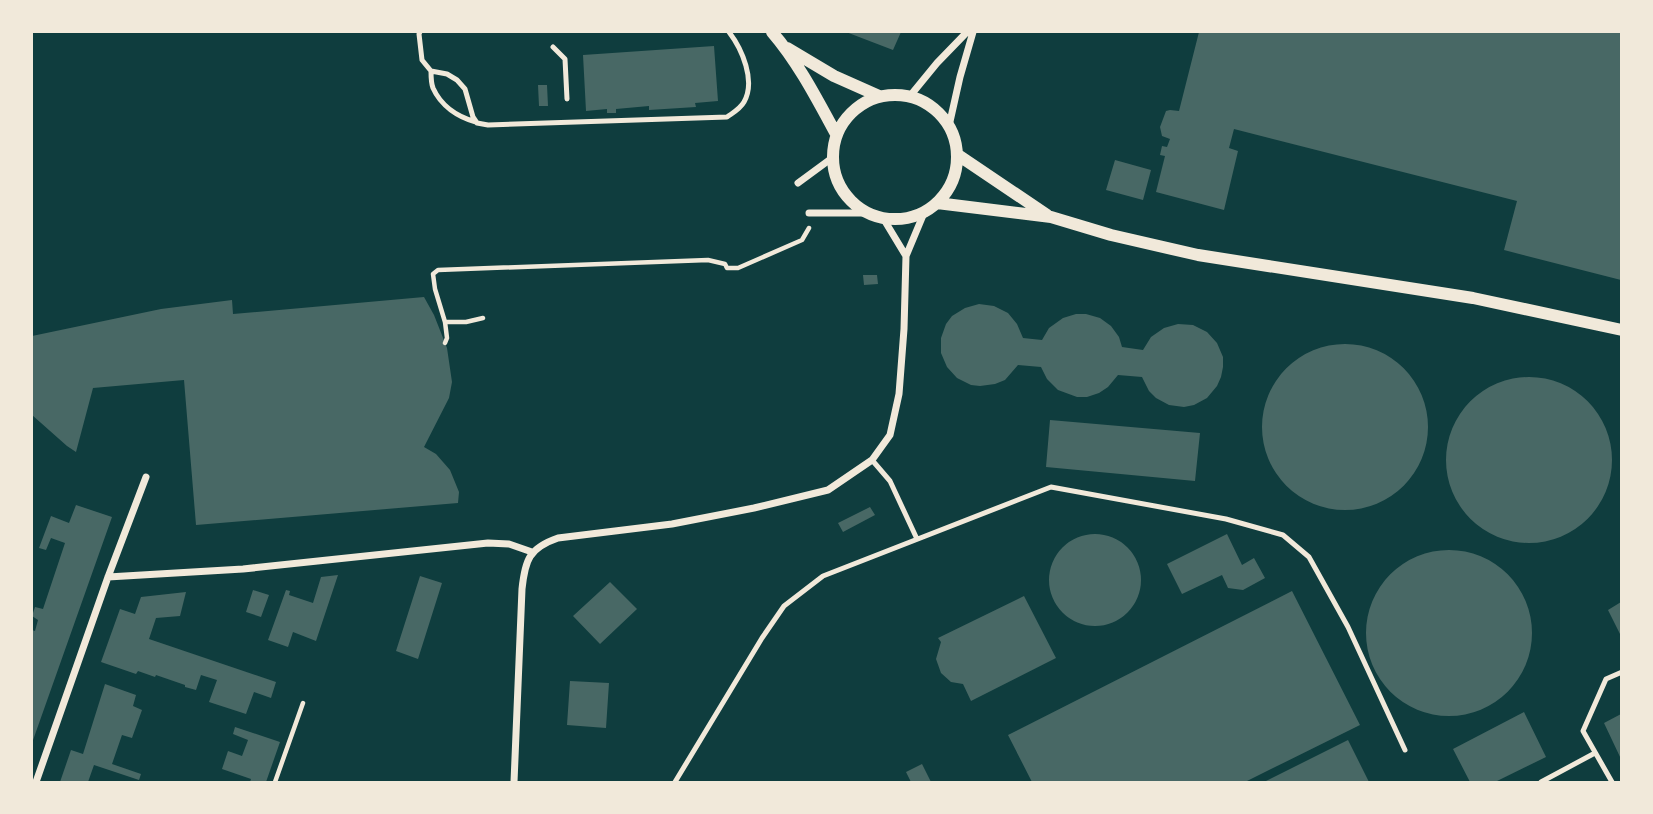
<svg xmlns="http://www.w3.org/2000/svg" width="1653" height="814" font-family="Roboto,sans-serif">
	<rect width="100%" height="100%" fill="#0f3d3e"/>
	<path fill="#486865" d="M 846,32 L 901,32 L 893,50 Z
		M 1199,32 L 1621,32 L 1621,280 L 1504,250 L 1517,201 L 1234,129 L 1229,148 L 1238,151 L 1224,210 L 1156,192 L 1165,156 L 1160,155 L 1162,146 L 1167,147 L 1170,139 L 1162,136 L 1160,127 L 1166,111 L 1170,110 L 1179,111 Z
		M 714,46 L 718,101 L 695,103 L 696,107 L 649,110 L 649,106 L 616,109 L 616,113 L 607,113 L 607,109 L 586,111 L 583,55 Z
		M 538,85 L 547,85 L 548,106 L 539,106 Z
		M 1115,160 L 1151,170 L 1143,200 L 1106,190 Z
		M 863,275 L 877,275 L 878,284 L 864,285 Z
		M 424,297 L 434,315 L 447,348 L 452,382 L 449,398 L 424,447 L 436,454 L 450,470 L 459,492 L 458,503 L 196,525 L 184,380 L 93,388 L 76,452 L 67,446 L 32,415 L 32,336 L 161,309 L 232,300 L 233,314 Z
		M 979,304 L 994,306 L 1008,313 L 1017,324 L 1023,338 L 1042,340 L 1049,328 L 1063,318 L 1076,314 L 1086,314 L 1100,318 L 1111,326 L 1119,337 L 1122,347 L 1143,350 L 1151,337 L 1164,328 L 1178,324 L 1193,325 L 1207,332 L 1217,343 L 1223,357 L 1223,367 L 1221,377 L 1217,386 L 1207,398 L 1194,405 L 1184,407 L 1169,405 L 1156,398 L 1149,391 L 1142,377 L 1118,375 L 1108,387 L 1099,393 L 1087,397 L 1077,397 L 1058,390 L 1047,379 L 1041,367 L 1018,365 L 1005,380 L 995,384 L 980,386 L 971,385 L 957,378 L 947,367 L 941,353 L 941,338 L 946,324 L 952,316 L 965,308 Z
		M1262 427a83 83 0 1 1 166 0a83 83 0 1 1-166 0Z
		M1446 460a83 83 0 1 1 166 0a83 83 0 1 1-166 0Z
		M 1050,420 L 1200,433 L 1195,481 L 1046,467 Z
		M 76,505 L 112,517 L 32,743 L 32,630 L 35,631 L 38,620 L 32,616 L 35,607 L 43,609 L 65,543 L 51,538 L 46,550 L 39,548 L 51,516 L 69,523 Z
		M 870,507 L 875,515 L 843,532 L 838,523 Z
		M 1227,534 L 1242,565 L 1254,558 L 1265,578 L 1243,590 L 1228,588 L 1222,575 L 1182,594 L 1167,564 Z
		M1049 580a46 46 0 1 1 92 0a46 46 0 1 1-92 0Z
		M1366 633a83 83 0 1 1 166 0a83 83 0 1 1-166 0Z
		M 338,575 L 316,641 L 293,632 L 288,647 L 268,640 L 286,590 L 290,591 L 289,595 L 313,603 L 321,577 Z
		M 420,576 L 442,583 L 418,659 L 396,651 Z
		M 610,582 L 637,609 L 600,644 L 573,616 Z
		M 253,590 L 269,595 L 261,617 L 246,612 Z
		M 1292,591 L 1360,725 L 1245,782 L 1032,782 L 1008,735 Z
		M 186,592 L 180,616 L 156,618 L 149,639 L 276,682 L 271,698 L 254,692 L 246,714 L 209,702 L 217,680 L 201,675 L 196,690 L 185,687 L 185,685 L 156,675 L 155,677 L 138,671 L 136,674 L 101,662 L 120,609 L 135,614 L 141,597 Z
		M 1024,596 L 1056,658 L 971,701 L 963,684 L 951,682 L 941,673 L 936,659 L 941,642 L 938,638 Z
		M 1621,602 L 1621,636 L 1608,610 Z
		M 570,681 L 609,683 L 606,728 L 567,725 Z
		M 105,684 L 136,695 L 133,706 L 142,710 L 132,738 L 122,735 L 112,764 L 141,774 L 139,780 L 94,765 L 88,782 L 60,782 L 71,750 L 83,754 Z
		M 1524,712 L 1546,757 L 1495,782 L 1470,782 L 1453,749 Z
		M 1621,714 L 1621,759 L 1604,723 Z
		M 235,727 L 280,742 L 266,782 L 250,782 L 251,779 L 222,769 L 228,751 L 242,756 L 248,740 L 233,734 Z
		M 1348,740 L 1369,782 L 1264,782 Z
		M 922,764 L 931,782 L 911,782 L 906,772 Z"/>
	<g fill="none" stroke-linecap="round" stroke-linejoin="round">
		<path stroke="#f1e9da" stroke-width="4.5" d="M 483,318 L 466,322 L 445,322 L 435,289 L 433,274 L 438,270 L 708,260 L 725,264 L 727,268 L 738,268 L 802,240 L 809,228
			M 445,322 L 447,338 L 445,343
			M 275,782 L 303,703"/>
		<path stroke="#f1e9da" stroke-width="5" d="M 420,32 L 419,34 L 422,60 L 431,71 L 447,74 L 457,80 L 465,89 L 473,117 L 477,123 L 488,125 L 727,117 C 734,112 740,109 744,102 C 756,81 742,49 729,32
			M 553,47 L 565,59 L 567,99
			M 431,71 C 431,77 431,83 433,88 C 441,106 458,117 476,122
			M 872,460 L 890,481 L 917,539
			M 675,782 L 762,638 L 784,606 L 823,576 L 1051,487 L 1226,519 L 1283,535 L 1309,557 L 1348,627 L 1405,750
			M 1541,782 L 1595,753
			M 1612,782 L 1583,731 L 1606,679 L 1622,672"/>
		<path stroke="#f1e9da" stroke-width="7" d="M 910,96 L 937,63 L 967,32
			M 949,126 L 960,77 L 973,32
			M 798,183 L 832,158
			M 809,213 L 868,213
			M 883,218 L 906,256
			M 108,577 L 243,569 L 488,543 L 509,544 L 532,552
			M 36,782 L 108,577 L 146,477
			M 514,782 L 522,589 C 525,560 529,548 558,538 L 672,524 L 754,508 L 828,490 L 872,460 L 890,435 L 899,394 L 904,329 L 906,256 L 924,213"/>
		<path stroke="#f1e9da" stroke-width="12" d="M 772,32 C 798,62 817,99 836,134
			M 787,48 L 834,76 L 879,96
			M833 157a62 62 0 1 1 124 0a62 62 0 1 1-124 0Z
			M 958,155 L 1047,215
			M 937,203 L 1051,217 L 1111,235 L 1198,255 L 1473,298 L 1622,330"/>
	</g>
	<rect width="1653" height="814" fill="none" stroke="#f1e9da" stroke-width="66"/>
</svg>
